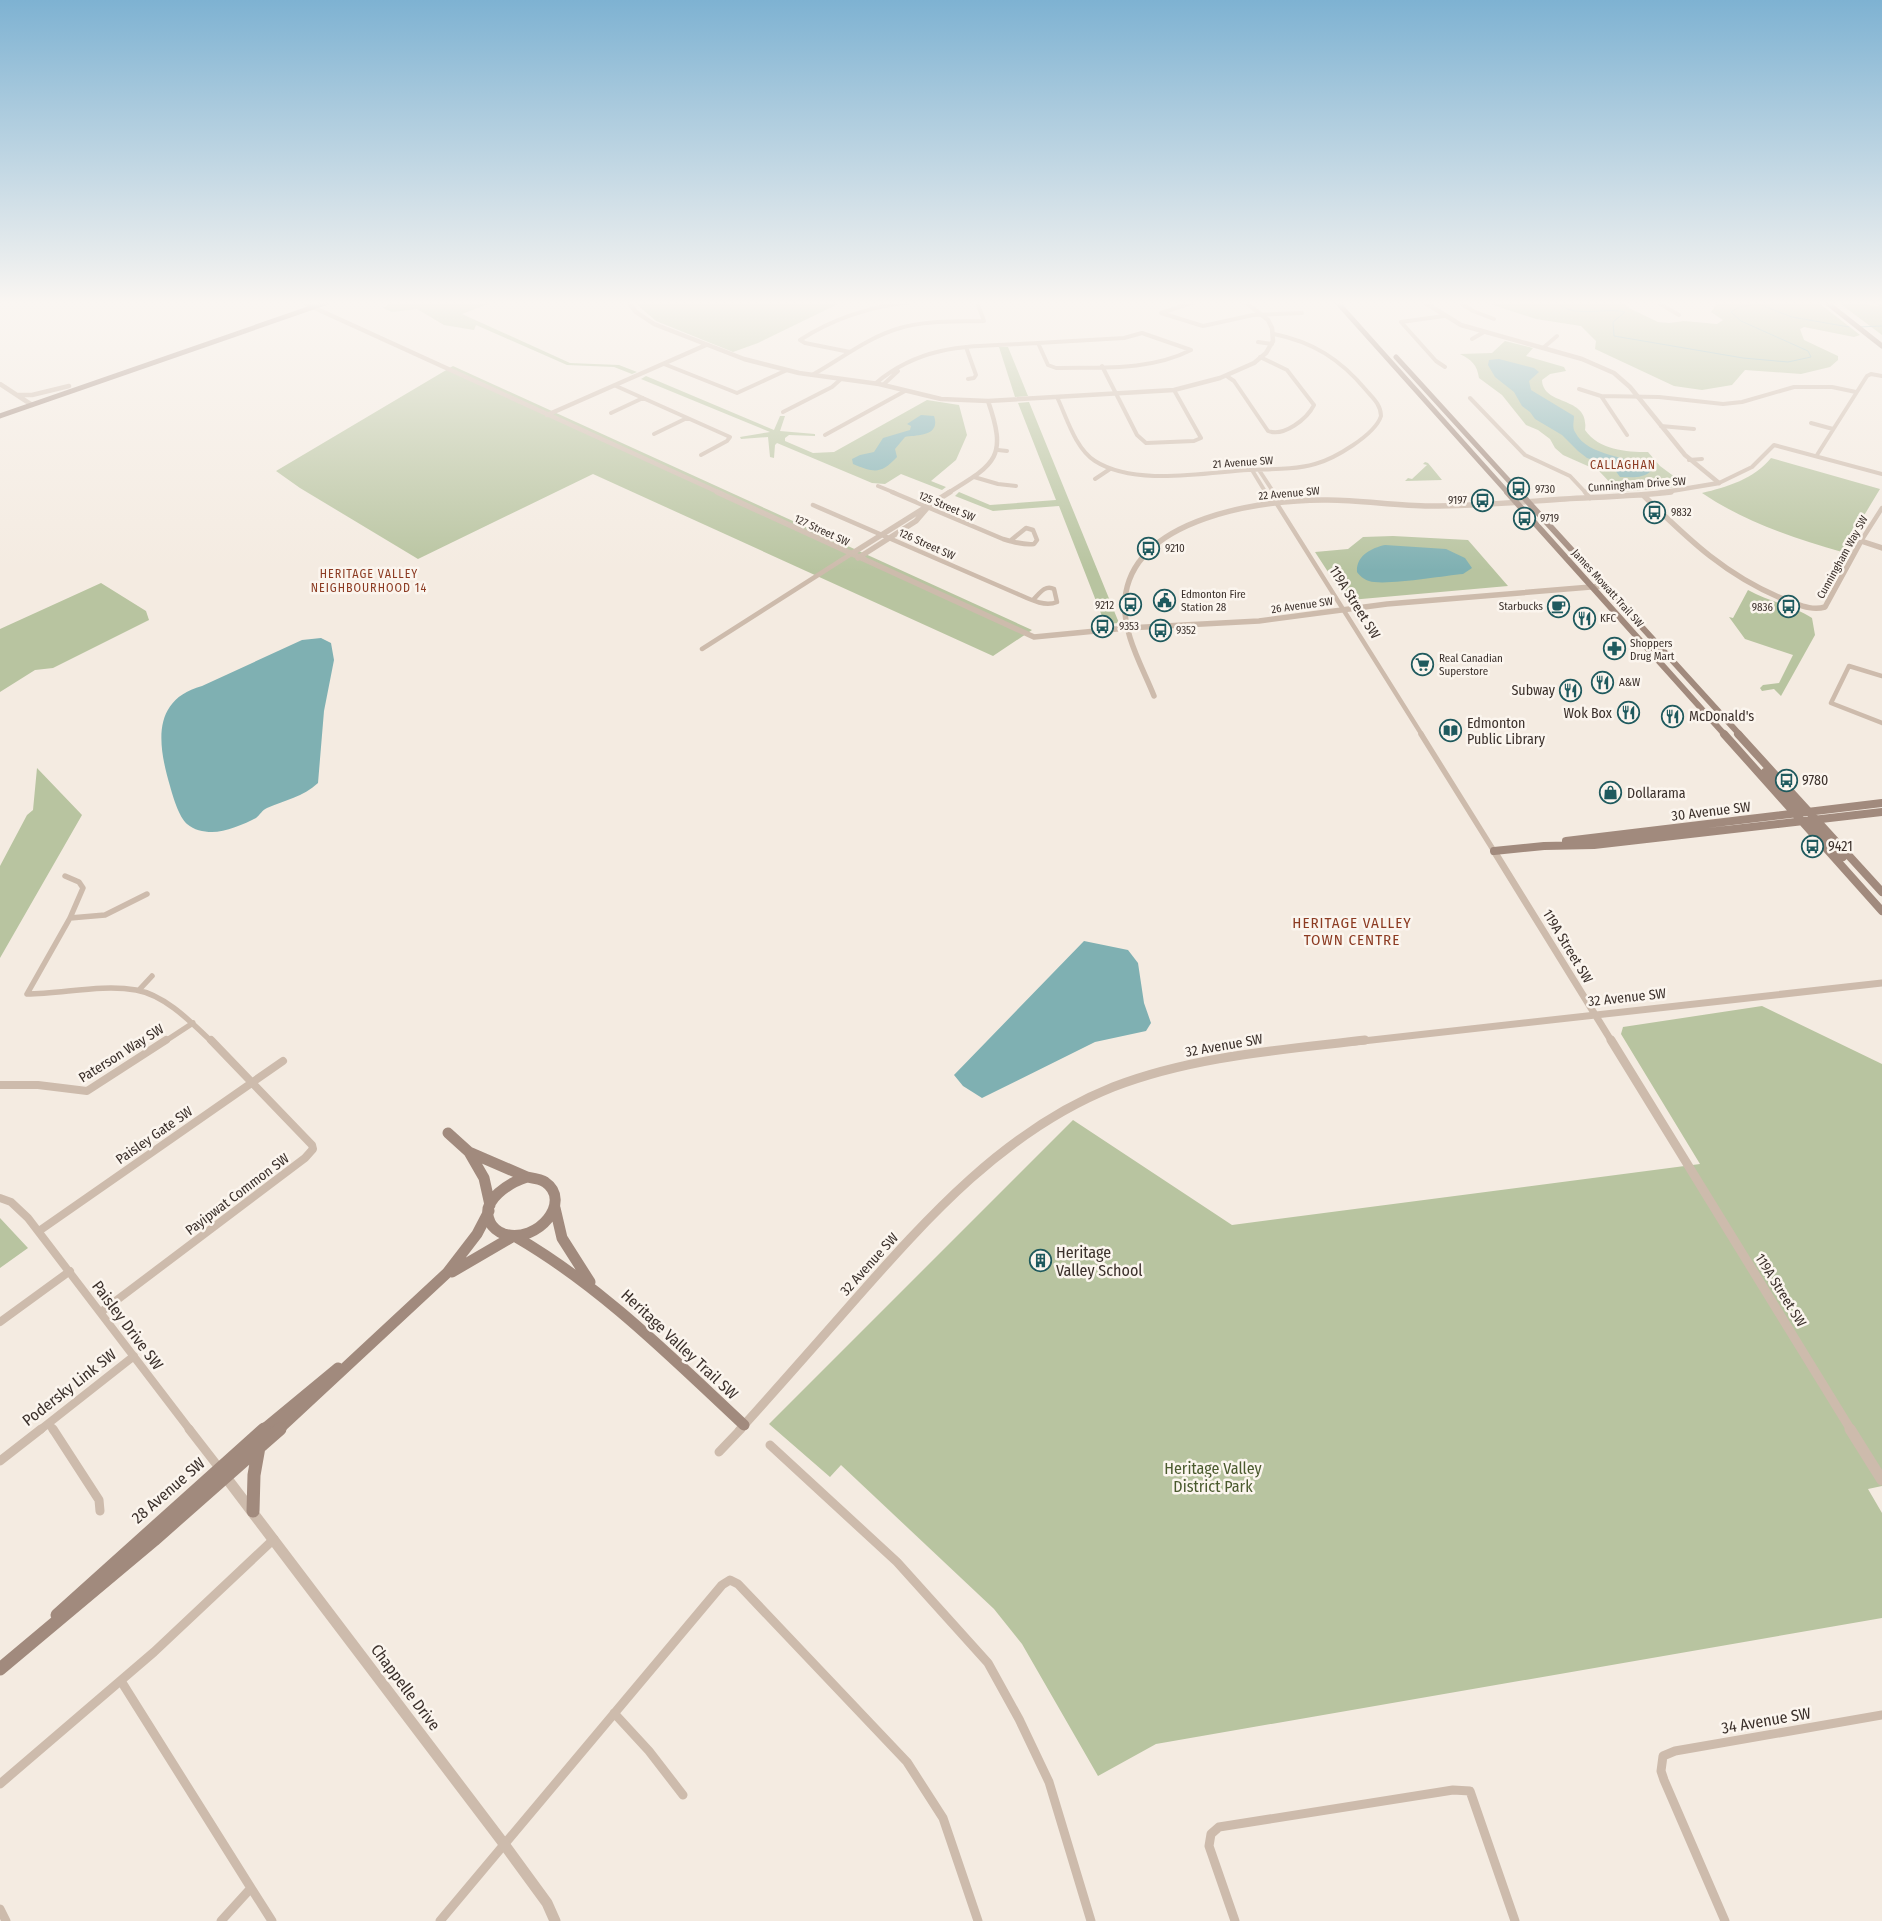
<svg xmlns="http://www.w3.org/2000/svg" width="1882" height="1921" font-family="'Fira Sans Condensed',sans-serif">
	<rect width="100%" height="100%" fill="#f4ebe1"/>
	<path fill="#b8c4a0" d="M 383,302 L 493,302 L 462,314 L 570,363 L 619,365 L 637,372 L 632,374 L 614,367 L 567,365 L 476,325 L 474,330 L 444,325 L 417,309 L 392,312 L 383,308 L 389,304 Z
		M 634,302 L 842,302 L 758,343 L 733,352 L 656,321 Z
		M 1489,302 L 1624,302 L 1629,308 L 1658,322 L 1669,323 L 1684,321 L 1717,324 L 1723,320 L 1711,312 L 1718,302 L 1806,302 L 1819,303 L 1860,335 L 1854,337 L 1804,327 L 1800,329 L 1804,340 L 1838,356 L 1838,360 L 1830,367 L 1801,374 L 1745,370 L 1732,385 L 1702,390 L 1674,386 L 1595,349 L 1596,341 L 1581,326 L 1536,319 L 1493,305 Z
		M 1838,302 L 1879,306 L 1877,302 L 1882,302 L 1882,335 Z
		M 1505,341 L 1533,348 L 1526,356 L 1564,367 L 1566,371 L 1550,374 L 1542,380 C 1543,407 1590,395 1585,430 C 1599,450 1626,452 1648,452 L 1660,466 L 1687,486 L 1619,492 L 1599,471 L 1563,455 L 1555,448 L 1550,439 L 1538,430 L 1526,425 L 1502,395 L 1479,378 C 1477,365 1472,360 1460,354 L 1492,353 Z
		M 999,347 L 1008,347 L 1028,396 L 1015,397 Z
		M 453,366 L 1032,630 L 993,656 L 593,474 L 418,559 L 300,488 L 276,471 Z
		M 646,376 L 774,430 L 780,416 L 785,416 L 780,431 L 815,434 L 815,436 L 789,435 L 785,438 L 785,441 L 813,453 L 834,452 L 927,400 L 959,405 L 967,435 L 956,460 L 931,481 L 946,487 L 942,490 L 901,474 L 885,484 L 872,483 L 777,443 L 775,445 L 774,458 L 770,457 L 768,437 L 741,439 L 740,437 L 770,432 L 641,379 Z
		M 1029,402 L 1119,623 L 1105,624 L 1059,506 L 993,511 L 955,496 L 959,492 L 990,505 L 1056,500 L 1018,403 Z
		M 1771,458 L 1880,489 L 1842,552 C 1793,538 1745,522 1702,493 C 1727,487 1754,479 1771,458 Z
		M 1425,462 L 1428,463 L 1442,480 L 1405,481 L 1408,478 L 1412,479 L 1427,465 L 1423,464 Z
		M 1393,536 L 1468,540 L 1508,586 L 1350,600 L 1345,598 L 1315,552 L 1348,549 L 1363,537 Z
		M 101,583 L 146,611 L 149,620 L 53,668 L 35,670 L 0,692 L 0,629 Z
		M 1748,590 C 1769,602 1792,605 1812,618 L 1815,635 L 1781,696 L 1774,689 L 1762,691 L 1760,688 L 1763,685 L 1779,683 L 1793,655 L 1745,639 L 1729,617 L 1733,618 Z
		M 37,768 L 82,815 L 0,958 L 0,866 L 27,815 L 33,810 Z
		M 1762,1006 L 1882,1064 L 1882,1486 L 1868,1489 L 1882,1513 L 1882,1618 L 1156,1744 L 1098,1776 L 1022,1644 L 994,1609 L 841,1465 L 830,1477 L 769,1424 L 1073,1120 L 1232,1225 L 1700,1164 L 1621,1034 L 1623,1027 Z
		M 0,1218 L 28,1248 L 0,1268 Z"/>
	<path fill="#7fb0b2" d="M 1499,359 L 1534,368 L 1539,372 L 1529,381 L 1531,390 L 1574,416 C 1574,421 1572,428 1575,432 C 1588,458 1630,454 1651,471 C 1643,479 1631,477 1620,477 L 1615,470 L 1603,463 L 1587,458 L 1578,451 L 1562,435 L 1535,419 L 1530,412 L 1522,406 L 1514,392 L 1495,377 L 1488,365 L 1489,360 Z
		M 921,415 L 934,416 C 941,437 916,435 905,437 L 895,449 L 897,457 C 881,474 875,473 853,464 L 852,459 L 860,455 L 874,452 L 883,438 L 910,430 L 911,426 L 907,424 Z
		M 1385,545 L 1446,549 L 1465,558 L 1472,568 L 1463,574 C 1442,576 1384,586 1369,581 C 1363,579 1360,576 1357,572 C 1356,556 1371,548 1385,545 Z
		M 321,638 L 331,643 L 334,660 L 324,711 L 318,783 C 303,797 285,800 267,808 C 262,810 260,815 256,818 C 245,824 225,832 212,832 C 203,832 194,830 187,824 C 179,817 173,797 170,786 C 158,745 151,700 202,686 L 302,640 Z
		M 1084,941 L 1128,950 L 1138,963 L 1144,1003 L 1151,1023 L 1146,1031 L 1095,1042 L 982,1098 L 963,1086 L 954,1075 Z"/>
	<g fill="none" stroke-linecap="round" stroke-linejoin="round">
		<path stroke="#7fb0b2" stroke-width="1" d="M 1521,302 L 1535,305 L 1544,302
			M 1561,302 L 1560,305 C 1578,318 1604,307 1625,312 L 1613,322 L 1614,336 L 1743,358 L 1788,362 L 1811,357 L 1808,351 L 1741,321 L 1731,312 L 1739,307 L 1758,304 L 1792,317 L 1849,327
			M 1859,327 L 1882,326"/>
		<path stroke="#cdbbac" stroke-width="4" d="M 1459,302 L 1473,311 L 1494,319
			M 1657,302 L 1679,315
			M 1161,313 L 1203,326 L 1253,315 L 1302,313
			M 1161,313 L 1194,302
			M 1444,316 L 1401,322 L 1436,361 L 1445,367
			M 1142,333 L 1191,350 C 1150,371 1101,367 1056,368 L 1048,365 L 1038,343 L 1124,338 Z
			M 1472,339 L 1484,332
			M 1258,342 L 1272,344
			M 966,347 L 976,375 L 974,378 L 968,379
			M 1543,348 L 1557,336
			M 850,352 L 805,343 L 800,340 C 834,318 872,306 912,302
			M 664,364 L 737,393 L 787,370
			M 1102,366 L 1137,435 L 1146,443 L 1194,441 L 1201,438 L 1174,390
			M 812,375 C 841,359 868,337 900,328 C 927,320 956,322 984,321 L 977,302
			M 1228,377 L 1234,381 L 1268,431 C 1284,437 1307,419 1314,405 L 1287,370 L 1260,357
			M 876,383 C 926,341 978,347 1038,343
			M 883,385 L 898,371
			M 616,386 L 730,437 L 727,441 L 701,455
			M 1579,389 L 1601,396 L 1627,435
			M 1601,396 L 1659,397 L 1723,404 L 1742,402 L 1794,387 L 1832,387 L 1856,392
			M 1057,397 C 1067,418 1075,448 1095,461 C 1134,486 1203,473 1248,470 C 1270,469 1294,470 1315,464 C 1334,459 1375,435 1381,416 C 1381,405 1373,398 1366,390 C 1340,359 1313,342 1274,334
			M 1470,398 L 1525,455 L 1570,476 L 1586,493
			M 783,412 L 832,387 L 841,379
			M 611,413 L 643,398
			M 1811,423 L 1833,429
			M 1661,426 L 1694,429
			M 654,434 L 687,418
			M 825,435 L 905,391
			M 998,450 L 1007,451
			M 1817,455 L 1867,376 L 1871,374 L 1882,376
			M 1689,460 L 1702,459
			M 1252,470 L 1266,493
			M 1259,470 L 1274,493
			M 974,477 L 998,484 L 1016,486
			M 1095,479 L 1110,469
			M 1719,483 L 1752,467 L 1774,445 L 1882,474
			M 878,486 L 895,493"/>
		<path stroke="#cdbbac" stroke-width="4.5" d="M 892,492 L 1003,539 C 1013,542 1023,545 1034,544 L 1037,540 L 1033,530 L 1026,528 L 1010,541
			M 1265,492 L 1277,504
			M 1273,492 L 1278,499 L 1277,504 L 1422,735
			M 1585,492 L 1590,498
			M 813,505 L 1020,595 C 1031,600 1045,607 1057,602 L 1054,589 C 1045,584 1039,594 1033,600
			M 1861,541 L 1882,508
			M 702,649 L 851,554
			M 1882,676 L 1849,666 L 1831,703 L 1882,723"/>
		<path stroke="#cdbbac" stroke-width="5.5" d="M 1421,734 L 1494,851
			M 65,876 L 79,882 L 83,888 L 70,918 L 27,994 C 62,994 101,984 136,990 C 165,995 191,1022 212,1042
			M 70,918 L 105,915 L 147,894
			M 139,990 L 152,976
			M 164,1042 L 193,1023"/>
		<path stroke="#cdbbac" stroke-width="8" d="M 0,1085 L 38,1085 L 87,1091 L 166,1040
			M 0,1198 L 11,1202 L 28,1218 L 190,1430
			M 39,1231 L 283,1061
			M 101,1312 L 305,1158 L 313,1149 L 312,1145 L 211,1040
			M 0,1322 L 70,1271
			M 49,1423 L 53,1430
			M 40,1430 L 134,1356
			M 739,1430 L 744,1425"/>
		<path stroke="#cdbbac" stroke-width="9" d="M 53,1429 L 99,1500 L 100,1511
			M 189,1429 L 220,1469
			M 770,1445 L 897,1562 L 988,1663 L 1019,1719 L 1049,1782 L 1091,1921
			M 719,1452 L 741,1429
			M 0,1461 L 41,1429
			M 121,1681 L 251,1888 L 221,1921
			M 614,1713 L 649,1751 L 683,1795
			M 0,1784 L 154,1652 L 274,1539
			M 251,1888 L 272,1921
			M 0,1909 L 6,1921
			M 440,1921 L 722,1585 L 730,1580 L 738,1584 L 907,1762 L 943,1818 L 978,1921
			M 1235,1921 L 1209,1846 L 1211,1834 L 1219,1827 L 1453,1790 L 1470,1791 L 1515,1921
			M 1725,1921 L 1664,1780 L 1661,1771 L 1663,1756 L 1675,1751 L 1882,1715"/>
		<path stroke="#cdbbac" stroke-width="4.5" d="M 628,302 L 636,312 L 654,324 L 744,359 L 799,373 L 879,384 L 941,399 L 988,401 L 1174,390 L 1220,378 L 1254,363 L 1266,353 L 1273,341 L 1272,328 L 1268,320 L 1245,302
			M 1424,302 L 1461,325 L 1582,359 L 1614,373 L 1630,387 L 1685,455 L 1719,483
			M 306,304 L 720,493
			M 0,384 L 32,405
			M 17,395 L 32,395 L 69,386
			M 547,415 L 706,345
			M 948,493 C 995,464 1008,458 988,401
			M 1659,493 L 1719,483"/>
		<path stroke="#cdbbac" stroke-width="5.5" d="M 717,492 L 1034,637 L 1127,628 L 1259,621 L 1387,604 L 1603,586
			M 1643,495 C 1689,540 1727,577 1788,601 C 1800,605 1812,611 1825,607 L 1861,541 L 1882,548
			M 851,554 L 950,492
			M 858,558 L 916,521 L 928,507
			M 1154,696 C 1142,666 1122,633 1125,599 C 1133,517 1264,499 1328,500 C 1362,500 1396,506 1430,506 C 1475,506 1520,502 1565,499 C 1600,497 1636,496 1671,492"/>
		<path stroke="#cdbbac" stroke-width="7" d="M 1494,851 L 1612,1042
			M 1354,1042 L 1882,983"/>
		<path stroke="#cdbbac" stroke-width="9" d="M 1611,1040 L 1851,1430
			M 744,1425 C 781,1384 817,1343 853,1302 C 928,1217 1005,1130 1113,1087 C 1193,1056 1281,1050 1365,1040"/>
		<path stroke="#cdbbac" stroke-width="11" d="M 1850,1429 L 1882,1480
			M 225,1476 L 501,1840 L 547,1903 L 555,1921"/>
		<path stroke="#a18a7d" stroke-width="5" d="M 1337,302 L 1508,493
			M 1826,302 L 1882,346
			M 1396,357 L 1520,493
			M 0,416 L 328,302"/>
		<path stroke="#a18a7d" stroke-width="6" d="M 1507,492 L 1725,735
			M 1519,492 L 1740,735"/>
		<path stroke="#a18a7d" stroke-width="8" d="M 1724,734 L 1882,911
			M 1738,734 L 1882,892
			M 1765,772 L 1803,812
			M 1814,826 L 1843,857
			M 1566,841 L 1882,803
			M 1494,851 L 1544,846 L 1594,845 L 1882,812"/>
		<path stroke="#a18a7d" stroke-width="11" d="M 448,1133 L 469,1152
			M 527,1177 C 533,1178 541,1179 545,1182 C 573,1201 538,1244 504,1234 C 498,1232 492,1227 490,1222 C 479,1200 511,1182 527,1177 Z
			M 490,1205 L 484,1178 L 469,1152 L 527,1177
			M 555,1208 L 562,1238 L 590,1282
			M 516,1237 C 602,1287 671,1357 744,1425
			M 452,1272 L 512,1237
			M 263,1430 L 338,1368
			M 278,1430 L 447,1273 L 477,1234 L 489,1211"/>
		<path stroke="#a18a7d" stroke-width="13" d="M 253,1511 L 254,1475 L 259,1447
			M 57,1615 L 264,1429
			M 0,1669 L 154,1540 L 280,1429"/>
	</g>
	<linearGradient id="sky" x2="0" y2="1"><stop stop-color="#7eb2d2"/><stop offset="0.53" stop-color="#faf6f2"/><stop offset="1" stop-color="#faf6f2" stop-opacity="0"/></linearGradient>
	<rect width="1882" height="571" fill="url(#sky)"/>
	<defs>
		<symbol id="bus-ring" viewBox="-11 -11 22 22"><circle r="9.5" fill="#fbf5ee" stroke="#1f5a5e" stroke-width="1.5"/><path d="M-5-6H5V4H4V6H2V4H-2V6H-4V4H-5ZM-3.5-4V0h7V-4ZM-3.5 1.2v1.5H-2V1.2ZM2 1.2v1.5H3.5V1.2Z" fill="#1f5a5e"/></symbol>
		<symbol id="civic-ring" viewBox="-11 -11 22 22"><circle r="9.5" fill="#fbf5ee" stroke="#1f5a5e" stroke-width="1.5"/><path d="M-.6-6.5H3V-4.5H.6V-3L4-1V1h2V6H-6V1h2V-1L-.6-3ZM-1.2 2.5V6h2.4V2.5Z" fill="#1f5a5e"/></symbol>
		<symbol id="cafe-ring" viewBox="-11 -11 22 22"><circle r="9.5" fill="#fbf5ee" stroke="#1f5a5e" stroke-width="1.5"/><path d="M-5.5-4.5H6V0H3Q3 3.5 0 3.5H-2.5Q-5.5 3.5-5.5 0ZM3-3.2v2h1.7v-2ZM-6 4.5H4V6H-6Z" fill="#1f5a5e"/></symbol>
		<symbol id="restaurant-ring" viewBox="-11 -11 22 22"><circle r="9.5" fill="#fbf5ee" stroke="#1f5a5e" stroke-width="1.5"/><path d="M-5-6h1v4h1v-4h1v4h1v-4h1v5L-1.5 .5V6h-2V.5L-5-1ZM5-6V6H3V1.5H1.5Q1.5-4 5-6Z" fill="#1f5a5e"/></symbol>
		<symbol id="pharmacy-ring" viewBox="-11 -11 22 22"><circle r="9.5" fill="#fbf5ee" stroke="#1f5a5e" stroke-width="1.5"/><path d="M-2-6h4v4h4v4h-4v4h-4v-4h-4v-4h4Z" fill="#1f5a5e"/></symbol>
		<symbol id="supermarket-ring" viewBox="-11 -11 22 22"><circle r="9.5" fill="#fbf5ee" stroke="#1f5a5e" stroke-width="1.5"/><path d="M-6-5.5h2.5l.6 2H6L4.5 2H-2.5L-4.4-4H-6ZM-1.5 3.2a1.3 1.3 0 1 0 .1 0ZM3 3.2a1.3 1.3 0 1 0 .1 0Z" fill="#1f5a5e"/></symbol>
		<symbol id="library-ring" viewBox="-11 -11 22 22"><circle r="9.5" fill="#fbf5ee" stroke="#1f5a5e" stroke-width="1.5"/><path d="M-6-4Q-3-5.5-.7-3.5V5Q-3 3-6 4ZM6-4Q3-5.5 .7-3.5V5Q3 3 6 4Z" fill="#1f5a5e"/></symbol>
		<symbol id="shop-ring" viewBox="-11 -11 22 22"><circle r="9.5" fill="#fbf5ee" stroke="#1f5a5e" stroke-width="1.5"/><path d="M-5-2.5h2.3a2.7 3.5 0 0 1 5.4 0H5L5.5 6h-11ZM-1.5-2.5h3a1.5 2.3 0 0 0-3 0Z" fill="#1f5a5e"/></symbol>
		<symbol id="building-ring" viewBox="-11 -11 22 22"><circle r="9.5" fill="#fbf5ee" stroke="#1f5a5e" stroke-width="1.5"/><path d="M-4-6H4V6H1V3H-1V6H-4ZM-2.5-4.3h1.7v1.8h-1.7ZM.8-4.3h1.7v1.8H.8ZM-2.5-1h1.7V.8h-1.7ZM.8-1h1.7V.8H.8Z" fill="#1f5a5e"/></symbol>
	</defs>
	<g fill-rule="evenodd">
		<use href="#bus-ring" x="1506" y="476" width="25" height="25"/>
		<use href="#bus-ring" x="1470" y="488" width="25" height="25"/>
		<use href="#bus-ring" x="1642" y="500" width="25" height="25"/>
		<use href="#bus-ring" x="1512" y="506" width="25" height="25"/>
		<use href="#bus-ring" x="1136" y="536" width="25" height="25"/>
		<use href="#civic-ring" x="1152" y="588" width="25" height="25"/>
		<use href="#bus-ring" x="1118" y="592" width="25" height="25"/>
		<use href="#cafe-ring" x="1546" y="594" width="25" height="25"/>
		<use href="#bus-ring" x="1776" y="594" width="25" height="25"/>
		<use href="#restaurant-ring" x="1572" y="606" width="25" height="25"/>
		<use href="#bus-ring" x="1090" y="614" width="25" height="25"/>
		<use href="#bus-ring" x="1148" y="618" width="25" height="25"/>
		<use href="#pharmacy-ring" x="1602" y="636" width="25" height="25"/>
		<use href="#supermarket-ring" x="1410" y="652" width="25" height="25"/>
		<use href="#restaurant-ring" x="1590" y="670" width="25" height="25"/>
		<use href="#restaurant-ring" x="1558" y="678" width="25" height="25"/>
		<use href="#restaurant-ring" x="1616" y="700" width="25" height="25"/>
		<use href="#restaurant-ring" x="1660" y="704" width="25" height="25"/>
		<use href="#library-ring" x="1438" y="718" width="25" height="25"/>
		<use href="#bus-ring" x="1774" y="768" width="25" height="25"/>
		<use href="#shop-ring" x="1598" y="780" width="25" height="25"/>
		<use href="#bus-ring" x="1800" y="834" width="25" height="25"/>
		<use href="#building-ring" x="1028" y="1248" width="25" height="25"/>
	</g>
	<g text-anchor="middle" stroke-width="5" stroke-linejoin="round" paint-order="stroke">
		<g font-size="11" fill="#3b302b" stroke="#fbf5ee">
			<text transform="translate(1243 462) rotate(-4)" y="4">21 Avenue SW</text>
			<text transform="translate(1637 484) rotate(-4)" y="4">Cunningham Drive SW</text>
			<text transform="translate(1289 493) rotate(-5)" y="4">22 Avenue SW</text>
			<text transform="translate(947 506) rotate(23)" y="4">125 Street SW</text>
			<text transform="translate(822 530) rotate(25)" y="4">127 Street SW</text>
			<text transform="translate(927 544) rotate(24)" y="4">126 Street SW</text>
			<text transform="translate(1842 557) rotate(-61)" y="4">Cunningham Way SW</text>
			<text transform="translate(1608 588) rotate(48)" y="4">James Mowatt Trail SW</text>
			<text transform="translate(1302 605) rotate(-8)" y="4">26 Avenue SW</text>
		</g>
		<g font-size="11" fill="#3b302b" stroke="#fbf5ee" text-anchor="start">
			<text x="1535" y="493">9730</text>
			<text x="1467" y="504" text-anchor="end">9197</text>
			<text x="1671" y="516">9832</text>
			<text x="1540" y="522">9719</text>
			<text x="1165" y="552">9210</text>
			<text x="1181" y="598">Edmonton Fire<tspan x="1181" dy="13">Station 28</tspan></text>
			<text x="1114" y="609" text-anchor="end">9212</text>
			<text x="1543" y="610" text-anchor="end">Starbucks</text>
			<text x="1773" y="611" text-anchor="end">9836</text>
			<text x="1600" y="622">KFC</text>
			<text x="1119" y="630">9353</text>
			<text x="1176" y="634">9352</text>
			<text x="1630" y="647">Shoppers<tspan x="1630" dy="13">Drug Mart</tspan></text>
			<text x="1439" y="662">Real Canadian<tspan x="1439" dy="13">Superstore</tspan></text>
			<text x="1619" y="686">A&amp;W</text>
		</g>
		<g font-size="12" letter-spacing="1" fill="#8c3b22" stroke="#fbf5ee">
			<text x="1623" y="469">CALLAGHAN</text>
			<text x="369" y="578">HERITAGE VALLEY<tspan x="369" dy="14">NEIGHBOURHOOD 14</tspan></text>
		</g>
		<g font-size="14" fill="#3b302b" stroke="#fbf5ee">
			<text transform="translate(1355 602) rotate(58)" y="5">119A Street SW</text>
			<text transform="translate(1711 811) rotate(-7)" y="5">30 Avenue SW</text>
			<text transform="translate(1568 946) rotate(59)" y="5">119A Street SW</text>
			<text transform="translate(1627 997) rotate(-6)" y="5">32 Avenue SW</text>
			<text transform="translate(1224 1045) rotate(-10)" y="5">32 Avenue SW</text>
			<text transform="translate(121 1053) rotate(-32)" y="5">Paterson Way SW</text>
			<text transform="translate(154 1135) rotate(-35)" y="5">Paisley Gate SW</text>
			<text transform="translate(237 1194) rotate(-37)" y="5">Payipwat Common SW</text>
			<text transform="translate(869 1264) rotate(-48)" y="5">32 Avenue SW</text>
			<text transform="translate(1781 1290) rotate(58)" y="5">119A Street SW</text>
		</g>
		<g font-size="14" fill="#3b302b" stroke="#fbf5ee" text-anchor="start">
			<text x="1555" y="695" text-anchor="end">Subway</text>
			<text x="1612" y="718" text-anchor="end">Wok Box</text>
			<text x="1689" y="721">McDonald's</text>
			<text x="1467" y="728">Edmonton<tspan x="1467" dy="16">Public Library</tspan></text>
			<text x="1802" y="785">9780</text>
			<text x="1627" y="798">Dollarama</text>
			<text x="1828" y="851">9421</text>
		</g>
		<g font-size="15" letter-spacing="1" fill="#8c3b22" stroke="#fbf5ee">
			<text x="1352" y="928">HERITAGE VALLEY<tspan x="1352" dy="17">TOWN CENTRE</tspan></text>
		</g>
		<g font-size="16" fill="#3b302b" stroke="#fbf5ee" text-anchor="start">
			<text x="1056" y="1258">Heritage<tspan x="1056" dy="18">Valley School</tspan></text>
		</g>
		<g font-size="16" fill="#3b302b" stroke="#fbf5ee">
			<text transform="translate(128 1325) rotate(53)" y="6">Paisley Drive SW</text>
			<text transform="translate(680 1344) rotate(43)" y="6">Heritage Valley Trail SW</text>
			<text transform="translate(69 1387) rotate(-38)" y="6">Podersky Link SW</text>
			<text transform="translate(168 1490) rotate(-41)" y="6">28 Avenue SW</text>
			<text transform="translate(406 1687) rotate(53)" y="6">Chappelle Drive</text>
			<text transform="translate(1766 1720) rotate(-10)" y="6">34 Avenue SW</text>
		</g>
		<g font-size="16" fill="#4a5a2e" stroke="#fbf5ee">
			<text x="1213" y="1474">Heritage Valley<tspan x="1213" dy="18">District Park</tspan></text>
		</g>
	</g>
</svg>
